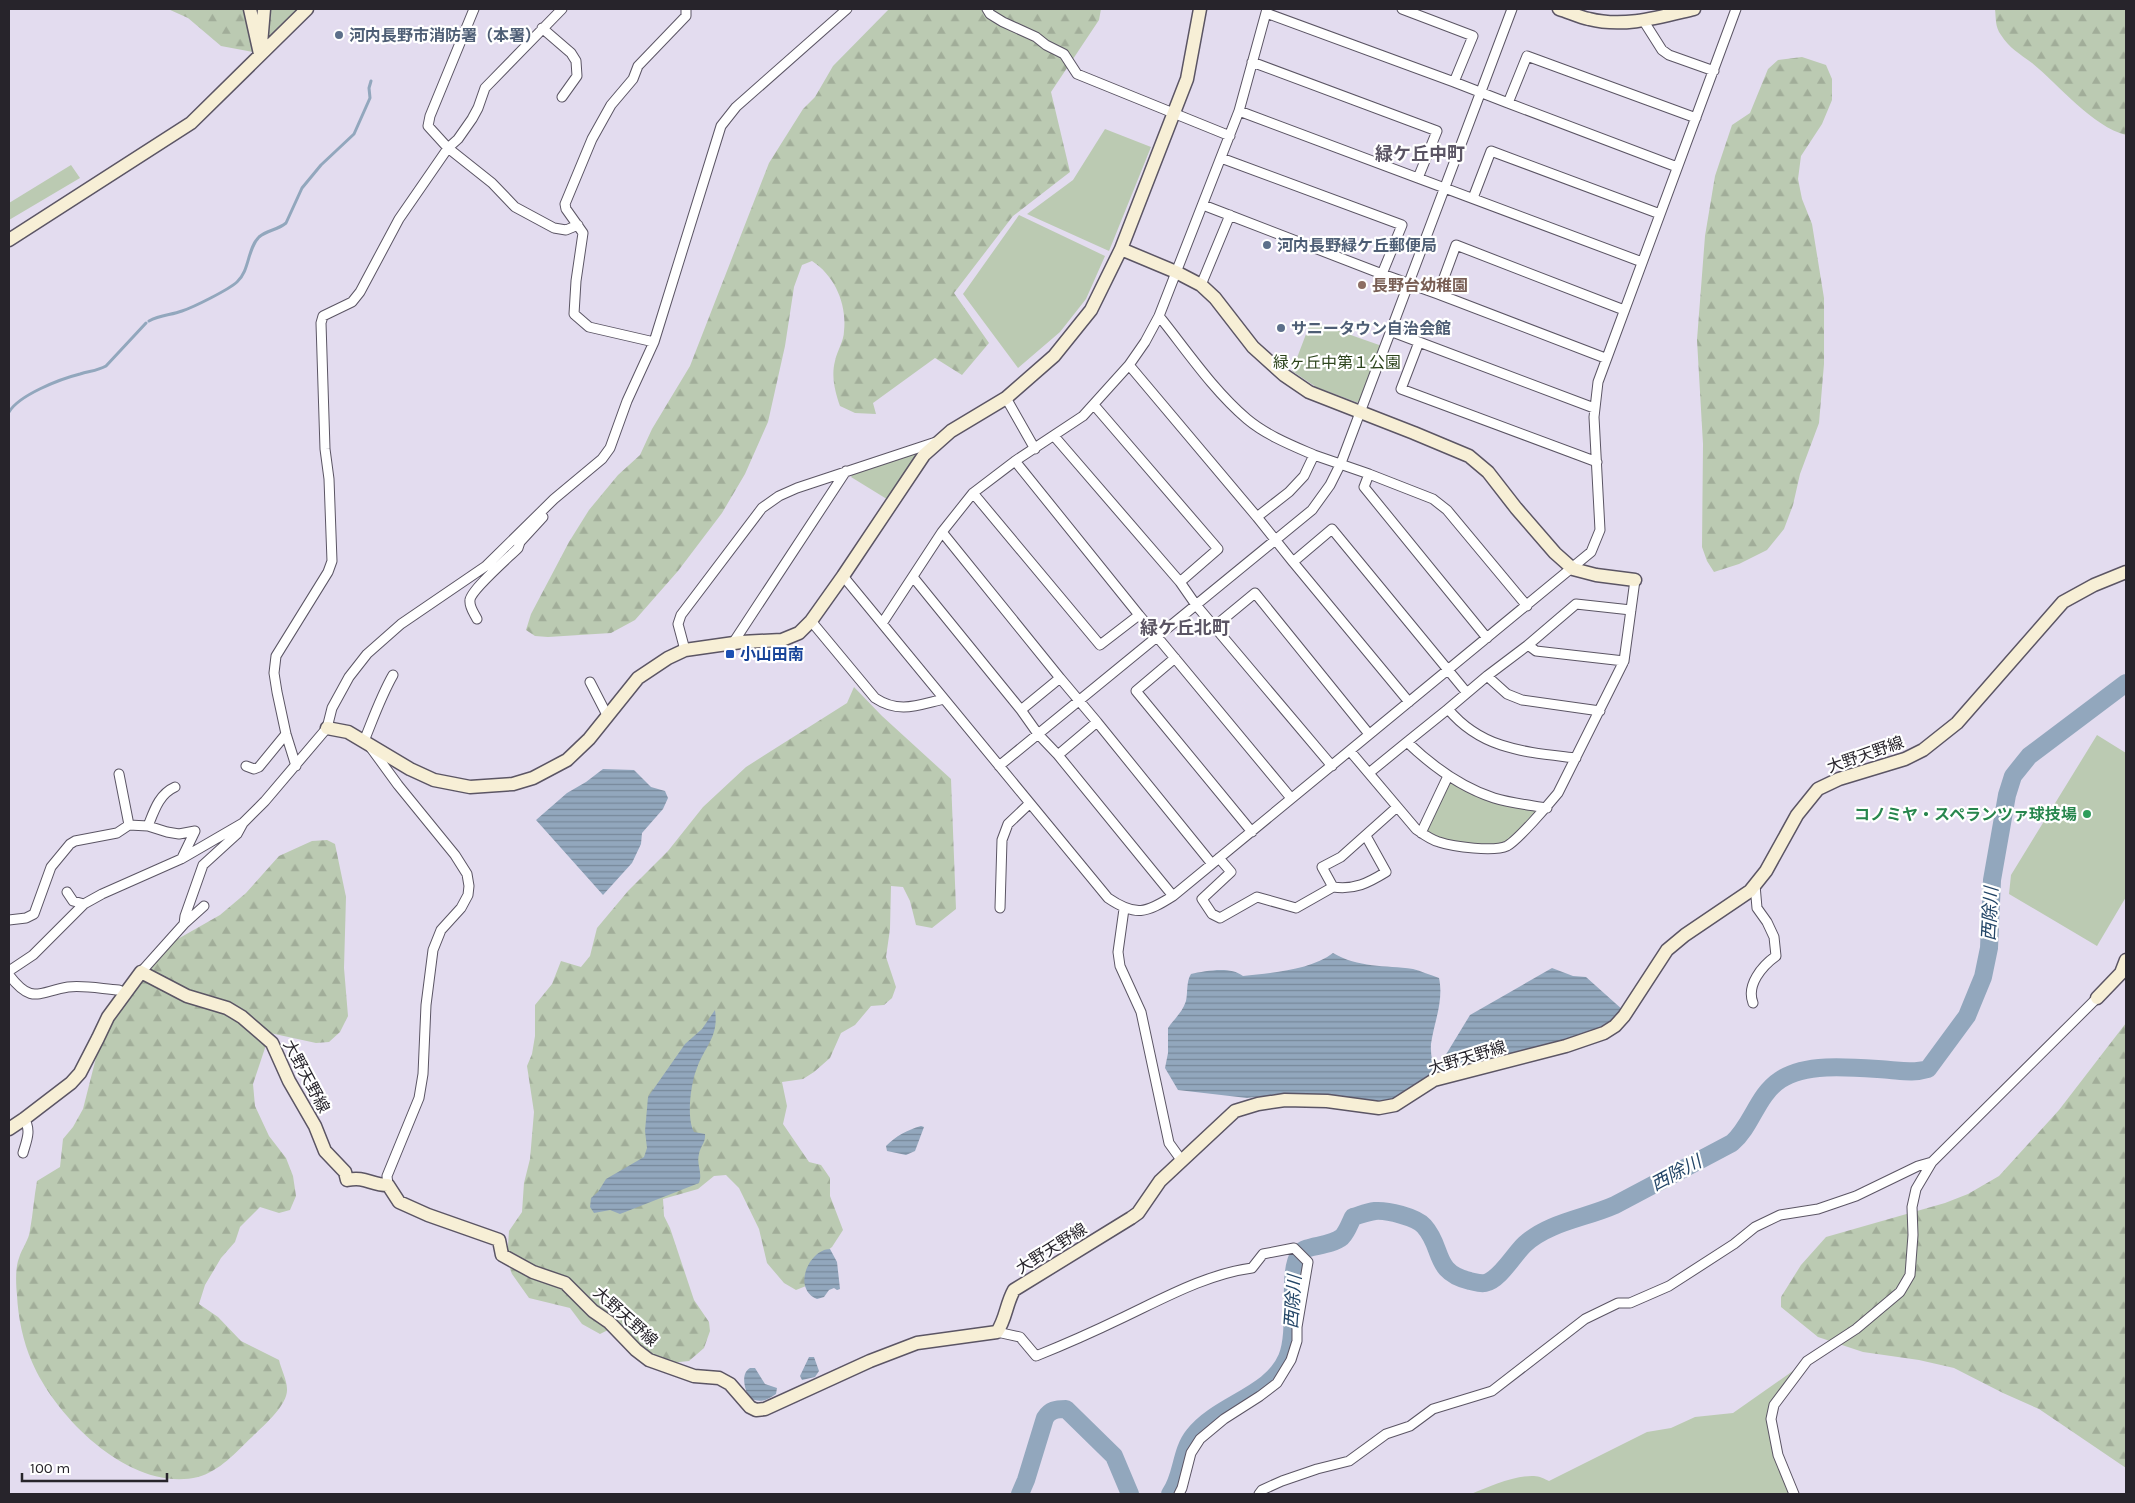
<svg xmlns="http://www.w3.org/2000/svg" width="2135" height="1503" font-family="Karla,'Noto Sans JP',sans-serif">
	<defs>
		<pattern id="forest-firs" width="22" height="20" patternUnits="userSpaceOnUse" patternTransform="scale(1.25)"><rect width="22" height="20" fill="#bbcab2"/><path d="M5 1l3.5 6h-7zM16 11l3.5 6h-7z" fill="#a1ad99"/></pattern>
		<pattern id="water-rules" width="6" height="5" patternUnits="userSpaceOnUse" patternTransform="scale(1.25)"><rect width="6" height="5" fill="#92a7bd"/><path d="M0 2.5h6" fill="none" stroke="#77889a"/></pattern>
	</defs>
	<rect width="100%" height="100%" fill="#e3dcef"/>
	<path fill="#bbcab2" d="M 1105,129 L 1151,147 L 1109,251 L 1027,214 L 1073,180 Z
		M 71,165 L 80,178 L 9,220 L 9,203 Z
		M 1019,215 L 1105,256 L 1086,299 L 1060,332 L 1018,368 L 963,294 Z
		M 1311,321 L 1382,346 L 1361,404 L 1316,387 L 1292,371 Z
		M 913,452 L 919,456 L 890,501 L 851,477 L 854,472 Z
		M 2097,735 L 2126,753 L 2126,897 L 2097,946 L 2009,894 L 2011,875 Z
		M 1450,778 L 1473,791 L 1543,809 L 1508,844 L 1494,847 L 1448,843 L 1425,833 Z
		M 1807,1361 L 1783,1393 L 1771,1419 L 1794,1494 L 1471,1494 C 1488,1487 1515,1475 1534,1476 C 1539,1476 1545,1479 1549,1481 L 1647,1432 L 1671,1428 L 1695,1417 L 1733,1413 Z"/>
	<path fill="url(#forest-firs)" d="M 168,9 L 301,9 L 285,25 L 253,52 L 221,46 L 188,18 Z
		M 889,9 L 1101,9 L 1099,20 L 1051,92 L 1070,172 L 1013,216 L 954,293 L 989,343 L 962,375 L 935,358 L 873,403 L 876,414 L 855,413 L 840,406 C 835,392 831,376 835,361 C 837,351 844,341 844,331 C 847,304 835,276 812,261 L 802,265 L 794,287 L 785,346 L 768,422 L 745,474 L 722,513 L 678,571 L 635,620 L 611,633 L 548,637 L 535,636 L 526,630 L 531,614 L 569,542 L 589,510 L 618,475 L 640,455 L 652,429 L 690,366 L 769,163 L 803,109 L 815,97 L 833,66 Z
		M 1995,9 L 2126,9 L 2126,135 C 2093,127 2058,84 2032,63 C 2020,54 2009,48 2001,35 C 1995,27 1996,18 1995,9 Z
		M 1802,57 L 1826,65 L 1832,79 L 1832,100 L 1822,124 L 1801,156 L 1798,179 L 1802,199 L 1812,224 L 1824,298 L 1824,364 L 1819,423 L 1800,474 L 1793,505 L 1784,529 L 1767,550 L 1739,564 L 1714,572 L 1707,561 L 1702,547 L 1703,444 L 1697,340 L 1705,236 L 1715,176 L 1732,125 L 1750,113 L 1768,69 L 1778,60 Z
		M 854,687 L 882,716 L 951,779 L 956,909 L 932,928 L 916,925 L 910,901 L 903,887 L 891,886 L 890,929 L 886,957 L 896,987 L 892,998 L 884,1005 L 871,1006 L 855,1025 L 841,1033 L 830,1058 L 814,1072 L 803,1079 L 782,1082 L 787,1106 L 783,1124 L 809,1162 L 821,1165 L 830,1178 L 830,1196 L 843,1230 L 832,1247 L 811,1263 L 806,1286 L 796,1290 L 784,1283 L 767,1263 L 759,1229 L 739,1188 L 726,1175 L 714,1176 L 698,1189 L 663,1199 L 664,1216 L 670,1228 L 694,1300 L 709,1322 L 710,1331 L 704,1348 L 689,1361 L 670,1363 L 646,1353 L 610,1329 L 600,1334 L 582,1324 L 570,1308 L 529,1298 L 512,1274 L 507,1261 L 509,1231 L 522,1212 L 524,1183 L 530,1159 L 534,1112 L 527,1066 L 532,1054 L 535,1036 L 535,1005 L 552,984 L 561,961 L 581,967 L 590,956 L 597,928 L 628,891 L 668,851 L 703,807 L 746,767 L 847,703 Z
		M 327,840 L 335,844 L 346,897 L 344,968 L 348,1016 L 340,1032 L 329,1042 L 316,1043 L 270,1033 L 253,1084 L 255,1106 L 269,1136 L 286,1158 L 293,1176 L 296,1196 L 290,1210 L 279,1213 L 260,1207 L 240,1227 L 235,1242 L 221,1258 L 205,1285 L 199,1304 L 218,1317 L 241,1341 L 279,1360 C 281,1369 287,1380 287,1389 C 288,1405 263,1426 252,1437 C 236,1452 220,1471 198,1477 C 131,1493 56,1418 32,1362 C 23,1342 18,1317 17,1295 C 16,1285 15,1268 19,1258 C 22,1248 29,1240 30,1230 C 33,1214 34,1197 37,1181 L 60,1167 L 63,1139 L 73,1127 L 83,1109 L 100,1042 L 118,994 L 169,944 L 220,915 L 246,893 L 279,856 L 312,841 Z
		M 2126,1023 L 2126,1468 L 2039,1409 L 2003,1393 L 1954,1368 L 1919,1360 L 1863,1352 L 1818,1337 L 1781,1307 L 1781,1297 L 1801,1265 L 1826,1237 L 1945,1203 L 1968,1194 L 1999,1176 L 2059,1110 Z"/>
	<path fill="url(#water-rules)" d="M 603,769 L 634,770 L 651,787 L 665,791 L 668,798 L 663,809 L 642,833 L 641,844 L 632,863 L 603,895 L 536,820 L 567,793 L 586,782 Z
		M 1333,953 C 1358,968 1385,965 1413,969 C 1421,971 1430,975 1439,978 C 1444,1001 1434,1022 1431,1044 C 1430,1055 1434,1065 1433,1076 L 1391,1101 L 1372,1103 L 1291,1093 L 1247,1098 L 1178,1090 L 1165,1068 L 1168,1053 L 1168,1028 C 1174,1019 1182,1013 1186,1001 C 1188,992 1186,982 1191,974 C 1206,971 1230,966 1243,976 C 1271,973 1311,970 1333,953 Z
		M 1552,968 L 1573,976 L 1586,977 L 1624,1011 L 1603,1029 L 1440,1074 L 1439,1066 L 1470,1015 Z
		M 715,1010 C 719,1037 705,1046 697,1068 C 691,1082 686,1118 694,1132 L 705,1134 C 706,1142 700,1147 699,1154 C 696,1165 703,1172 699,1183 L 620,1214 L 610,1210 L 594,1213 L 590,1207 L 591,1198 L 598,1192 L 606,1179 L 644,1157 L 647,1148 L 645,1131 L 648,1097 L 685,1044 L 702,1029 Z
		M 921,1126 L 924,1127 L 915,1151 L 906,1155 L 887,1151 L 886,1146 C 896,1136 907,1130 921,1126 Z
		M 830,1249 L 837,1262 L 840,1289 L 837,1290 L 834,1288 L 829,1290 L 824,1297 L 817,1299 C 791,1288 810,1249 830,1249 Z
		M 809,1357 L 814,1357 L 819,1371 L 815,1377 L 802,1380 L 800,1376 Z
		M 750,1368 L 755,1368 L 765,1384 L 777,1388 L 776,1394 C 766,1401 760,1403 749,1398 C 745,1389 740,1374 750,1368 Z"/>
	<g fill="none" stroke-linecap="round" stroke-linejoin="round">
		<path stroke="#92a7bd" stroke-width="3" d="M 149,321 C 160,315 171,315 182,311 C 194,307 228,290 237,282 C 250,270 247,249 259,237 C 267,230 278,230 286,223 L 302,188 L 321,165 L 354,134 L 370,98 L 369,88 L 371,81
			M 9,412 C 19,395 60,379 80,374 C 89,371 97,371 106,366 L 146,323"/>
		<path stroke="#92a7bd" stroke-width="18" d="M 1020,1494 L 1026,1480 L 1045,1418 C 1050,1410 1056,1409 1066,1409 L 1114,1456 L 1130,1494
			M 1170,1494 C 1183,1476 1180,1452 1194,1435 C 1218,1404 1272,1395 1287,1358 C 1299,1330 1286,1272 1300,1253 C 1305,1245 1330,1247 1342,1237 C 1347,1232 1350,1223 1353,1217 C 1360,1215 1367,1212 1375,1211 C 1387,1210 1416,1217 1424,1226 C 1444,1248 1432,1272 1470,1281 C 1475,1282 1480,1284 1485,1283 C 1500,1280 1514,1254 1525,1244 C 1549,1222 1586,1218 1615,1205 L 1732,1143 C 1752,1126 1757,1095 1780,1080 C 1807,1061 1859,1068 1890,1070 C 1903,1071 1915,1073 1928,1069 L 1967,1016 L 1983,977 L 1989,948 L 1992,880 L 2007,795 L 2013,776 L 2029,756 L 2126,683"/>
		<defs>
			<path id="street" d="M 474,9 L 430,116 L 428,126 L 448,148 L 492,183 L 515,207 L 554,228 L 566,230 L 578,225
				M 987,9 L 990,14 L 1003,22 L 1036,37 L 1046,45 L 1064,54 L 1077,74 L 1230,136
				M 1266,13 L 1454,82 L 1473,36 L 1402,9
				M 1643,20 L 1662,50 L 1669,55 L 1714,71
				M 542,28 L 571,53 L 576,61 L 577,76 L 562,97
				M 1252,62 L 1437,131 L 1418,178
				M 1454,82 L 1508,103
				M 1239,111 L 1642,262
				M 1677,167 L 1508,103 L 1527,56 L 1696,118
				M 1473,198 L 1491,151 L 1660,214
				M 1203,205 L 1382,274 L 1402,225 L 1221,158
				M 1382,274 L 1438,294
				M 1201,285 L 1230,215
				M 1390,331 L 1419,342
				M 654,342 L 589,327 L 574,314 L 576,281 L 583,233 L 566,209 L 565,204 L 592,139 L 611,105 L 633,79 L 638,66 L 686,16 L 686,9
				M 1605,358 L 1438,294 L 1456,245 L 1624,310
				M 1129,365 L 1257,517 L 1289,492 L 1304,476 L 1314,455 C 1291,445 1266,435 1247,419 C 1213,390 1187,351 1159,316
				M 1006,398 L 1035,449
				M 1594,408 L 1419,342 L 1401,389 L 1597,462
				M 1054,436 L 1180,582 L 1218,549 L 1094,405
				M 1314,455 L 1369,474
				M 973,493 L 1100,645 L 1139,615 L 1015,461
				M 1257,517 L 1293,562
				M 843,576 L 1108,898 C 1136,917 1146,913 1173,896 L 1591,552 L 1600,530 L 1594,417 L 1598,382 L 1736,9
				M 913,577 L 1021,710 L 1060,678 L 942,532
				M 1180,582 L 1196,605 L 1332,766
				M 1139,615 L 1291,798
				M 477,619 C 474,613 469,607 470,600 C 471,590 508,558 518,548 L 520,542 L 543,517
				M 811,621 L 875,698 C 899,714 918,705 944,699
				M 883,622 L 942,532 L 973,493 L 1015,461 L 1083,416 L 1129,365 L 1145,342 L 1159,316 L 1239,111 L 1267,9
				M 1215,626 L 1255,593 L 1369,734
				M 1487,638 L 1364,487 L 1369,474 L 1433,499 L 1447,510 L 1527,606
				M 733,643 L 846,471
				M 685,650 L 678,624 L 681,615 L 762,508 L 779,496 L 797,488 L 936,442
				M 1175,658 L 1136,691 L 1252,832
				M 1624,661 L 1536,651 L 1528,645 L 1576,604 L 1631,610
				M 1487,676 L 1528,645
				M 1060,678 L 1097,722
				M 590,682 L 607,715
				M 1409,702 L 1293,562 L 1332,529 L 1467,693
				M 1021,710 L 1038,734 L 1058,755
				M 364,741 C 373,719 381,696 393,675
				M 1407,742 L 1448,709
				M 371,748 L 398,785 L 455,855 L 467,874 L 469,886 L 468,895 L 461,908 L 441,930 L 433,950 L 426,1005 L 423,1074 L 419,1098 L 387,1176 L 388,1185
				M 1350,751 L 1416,829 C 1423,834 1431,840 1439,842 C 1454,847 1494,852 1507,846 C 1518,840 1549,804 1558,793 L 1624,661 L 1635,580
				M 1576,758 C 1526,752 1482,750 1448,709 L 1487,676 L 1507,694 L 1522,700 L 1600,711
				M 246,766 L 254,769 L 259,767 L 286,734
				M 296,766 L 286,734 L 277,692 L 274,673 L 276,656 L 328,572 L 332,561 L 329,479 L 325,449 L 321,323 L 323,316 L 352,302 L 360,292 L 399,219 L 448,148 L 458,139 L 472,119 L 478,108 L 485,88 L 562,9
				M 999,766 L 1312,510 L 1330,485 L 1341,463 L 1512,9
				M 1369,773 L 1407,742 C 1432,766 1460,787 1494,798 C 1510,803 1529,805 1547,808
				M 119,774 L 129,825
				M 148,826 C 154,811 159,794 175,787
				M 1421,833 L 1448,776
				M 1219,858 L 1231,872 L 1202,899 L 1212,914 L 1220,918 L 1257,897 L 1296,908 L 1333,887 L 1322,867 L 1341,857 L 1397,807
				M 1333,887 C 1355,890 1368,883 1386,872 L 1366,836
				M 67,892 L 73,901 L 84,904
				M 1173,896 L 1058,755 L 1097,722 L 1212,864
				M 1000,908 L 1002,840 L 1008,824 L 1029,804
				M 1124,909 L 1118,952 L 1120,966 L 1141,1012 L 1169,1143 L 1182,1161
				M 9,920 L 26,918 L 34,914 L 51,867 L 70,844 L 75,841 L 117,833 L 129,825 L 148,826 L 167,832 L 179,834 L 195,831 L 182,858
				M 184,924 L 204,906
				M 9,971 L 33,955 L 84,904 L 102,894 L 181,859 L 243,823
				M 141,972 L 184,924 L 185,916 L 203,865 L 237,834 L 243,823 L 265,801 L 327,728 L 332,708 L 349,677 L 367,654 L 401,624 L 486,566 L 554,499 L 602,459 L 610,448 L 627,401 L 654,342 L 721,126 L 736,107 L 847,9
				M 9,975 C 32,1005 38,992 68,987 C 84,985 103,989 119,990 L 125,993
				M 1753,1003 C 1746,985 1762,966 1776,956 L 1774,937 L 1767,922 L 1757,908 L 1755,885
				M 23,1153 C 26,1142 32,1130 24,1119
				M 997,1332 L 1020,1337 L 1036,1356 C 1066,1344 1095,1331 1124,1317 C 1164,1298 1207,1274 1252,1268 L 1263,1254 L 1294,1248 L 1308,1262 L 1297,1327 L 1297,1341 L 1291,1360 L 1277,1383 L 1260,1396 L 1224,1419 L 1200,1439 L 1191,1453 L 1182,1488 L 1179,1494
				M 1259,1494 L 1262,1490 L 1282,1481 L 1317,1469 L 1349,1461 L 1386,1434 L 1410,1426 L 1433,1409 L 1492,1391 L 1585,1319 L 1618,1303 L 1630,1303 L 1669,1286 L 1734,1244 L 1755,1227 L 1780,1215 L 1818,1209 L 1856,1196 L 1918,1166 L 1932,1162
				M 1794,1494 L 1778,1455 L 1771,1419 L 1774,1405 L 1807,1361 L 1856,1329 L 1900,1292 L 1910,1275 L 1913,1235 L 1912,1207 L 1916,1189 L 1932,1162 L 2097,998"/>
			<path id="secondary" d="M 250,9 L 260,54
				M 1559,9 C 1569,12 1579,17 1589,19 C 1624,28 1660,17 1694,9
				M 261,44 L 264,9
				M 9,240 L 191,123 L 307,9
				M 1121,249 L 1176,272 L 1201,285 L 1215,298 L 1253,347 L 1284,375 L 1309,392 L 1414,433 L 1469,456 L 1488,472 L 1516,508 L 1555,553 L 1573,569 L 1596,575 L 1635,580
				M 327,728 L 348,732 L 410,769 L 434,780 L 470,787 L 513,784 L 533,778 L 567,760 L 589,739 L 638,678 L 668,658 L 685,650 L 741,642 L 782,640 L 799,633 L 811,621 L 843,576 L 924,455 L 951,431 L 1006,398 L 1054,356 L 1091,310 L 1121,249 L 1187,79 L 1200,9
				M 2097,998 L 2121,973 L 2126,960
				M 9,1129 L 24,1119 L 71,1083 L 80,1073 L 98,1038 L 108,1017 L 141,972 L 187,996 L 227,1008 L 242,1017 L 272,1043 L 289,1081 L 315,1126 L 325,1151 L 345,1172 L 347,1180 C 366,1176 370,1185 388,1185 L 399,1202 L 428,1215 L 499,1240 L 502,1255 L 533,1272 L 565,1283 L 593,1311 L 609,1322 L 636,1350 L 649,1360 L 694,1376 L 719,1378 L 730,1384 L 750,1407 L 756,1410 L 765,1409 L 870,1361 L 917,1343 L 997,1332 C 1006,1319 1006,1304 1014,1290 L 1131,1218 L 1138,1213 L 1160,1181 L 1235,1111 L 1258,1104 L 1285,1100 L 1327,1101 L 1379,1108 L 1395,1105 L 1434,1080 L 1566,1046 L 1604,1033 L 1615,1026 L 1624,1016 L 1667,950 L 1685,935 L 1750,891 L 1766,871 L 1797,815 L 1818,789 L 1839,779 L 1905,759 L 1923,750 L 1957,723 L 2063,602 L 2094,585 L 2126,572"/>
		</defs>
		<use href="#street" stroke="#5b5564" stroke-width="11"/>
		<use href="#secondary" stroke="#5b5564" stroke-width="15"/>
		<use href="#street" stroke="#fff" stroke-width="9"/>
		<use href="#secondary" stroke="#f7efd6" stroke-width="12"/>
	</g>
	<g fill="#5c6f8a" stroke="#fff" stroke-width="2">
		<circle cx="339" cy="35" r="5"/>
		<circle cx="1267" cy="245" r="5"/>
		<circle cx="1281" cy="328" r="5"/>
	</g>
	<circle fill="#8d6e63" stroke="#fff" stroke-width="2" cx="1362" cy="285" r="5"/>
	<rect fill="#1a4fb4" stroke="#fff" stroke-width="2" x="725" y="649" width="10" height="10" rx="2.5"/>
	<circle fill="#2e9e5b" stroke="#fff" stroke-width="2" cx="2087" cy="814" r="5"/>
	<g text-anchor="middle" stroke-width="4.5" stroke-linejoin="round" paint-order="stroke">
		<g font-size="16" font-weight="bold" fill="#4e5e75" stroke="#fff" text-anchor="start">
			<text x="349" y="41">河内長野市消防署（本署）</text>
			<text x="1277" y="251">河内長野緑ケ丘郵便局</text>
			<text x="1291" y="334">サニータウン自治会館</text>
		</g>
		<g font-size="16" font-weight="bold" fill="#785e54" stroke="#fff" text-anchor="start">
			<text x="1372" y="291">長野台幼稚園</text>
		</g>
		<g font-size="16" fill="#2c441c" stroke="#fff">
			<text x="1337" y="368">緑ヶ丘中第１公園</text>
		</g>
		<g font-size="16" font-weight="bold" fill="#164399" stroke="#fff" text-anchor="start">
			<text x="740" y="660">小山田南</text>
		</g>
		<g font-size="16" fill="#27242b" stroke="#fff">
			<text transform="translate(1865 754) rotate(-19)" y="6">大野天野線</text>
			<text transform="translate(1467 1057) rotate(-17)" y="6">大野天野線</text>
			<text transform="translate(307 1076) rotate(62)" y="6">大野天野線</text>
			<text transform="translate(1051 1248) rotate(-32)" y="6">大野天野線</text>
			<text transform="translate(626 1316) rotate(42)" y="6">大野天野線</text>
		</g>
		<g font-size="16" font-weight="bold" fill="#27864d" stroke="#fff" text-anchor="end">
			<text x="2077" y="820">コノミヤ・スペランツァ球技場</text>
		</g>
		<g font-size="18" font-weight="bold" fill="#5b5564" stroke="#fff">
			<text x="1420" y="160">緑ケ丘中町</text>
			<text x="1185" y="634">緑ケ丘北町</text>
		</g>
		<g font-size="18" font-style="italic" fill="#234567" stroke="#fff">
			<text transform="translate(1990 914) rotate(-87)" y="6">西除川</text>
			<text transform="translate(1676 1173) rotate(-28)" y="6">西除川</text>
			<text transform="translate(1293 1302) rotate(-86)" y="6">西除川</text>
		</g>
	</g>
	<rect width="2135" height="1503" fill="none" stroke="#27242b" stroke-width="20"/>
	<path d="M22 1473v8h145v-8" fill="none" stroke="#27242b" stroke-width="2.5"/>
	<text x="30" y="1473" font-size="15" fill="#27242b" stroke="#ffffff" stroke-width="4" paint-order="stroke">100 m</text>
</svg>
